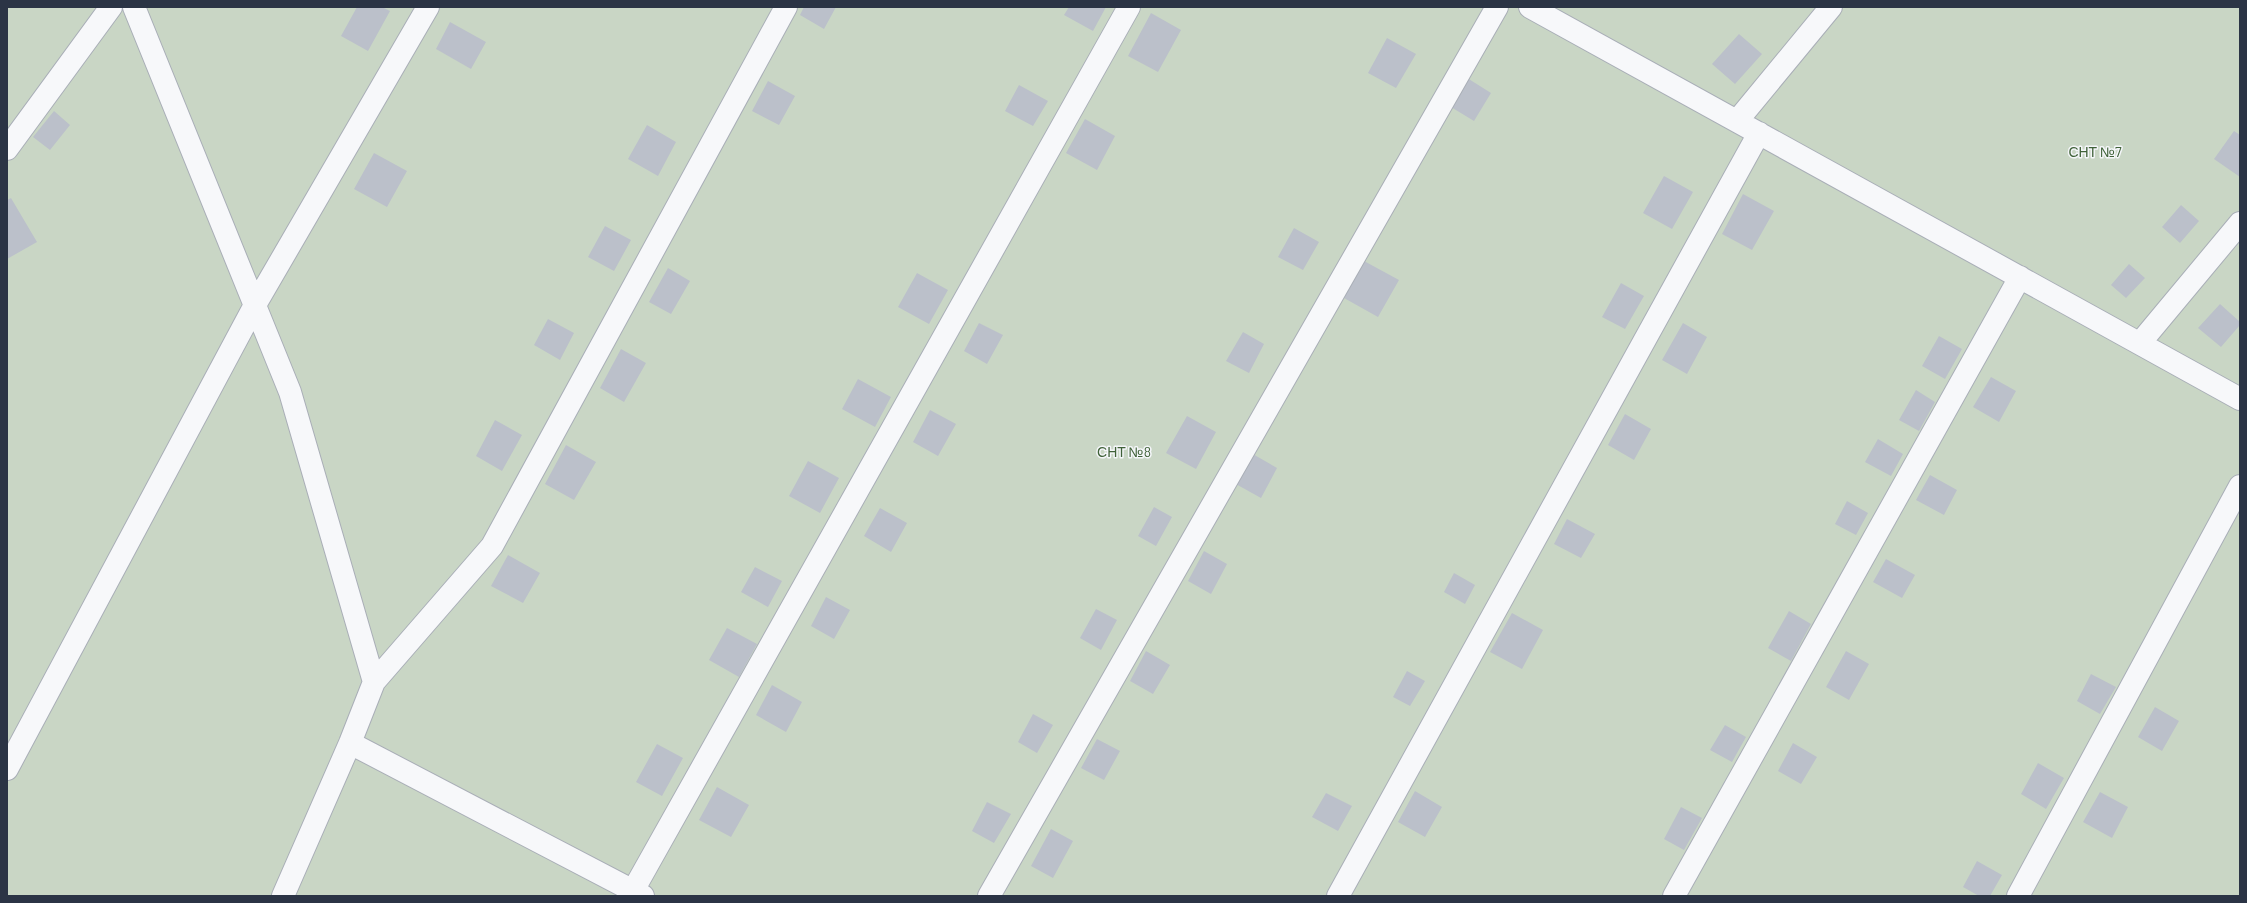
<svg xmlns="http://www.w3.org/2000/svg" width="2247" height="903" font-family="Barlow,sans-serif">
	<rect width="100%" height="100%" fill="#e4e7ec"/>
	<path fill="#c9d6c5" d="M 7,7 L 2240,7 L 2240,896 L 7,896 Z"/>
	<path fill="#bbc0ca" d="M 357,7 L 382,7 L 390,11 L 368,51 L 341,36 Z
		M 804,7 L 836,7 L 824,29 L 800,15 Z
		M 1069,7 L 1106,7 L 1093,31 L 1064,15 Z
		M 1151,13 L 1181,30 L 1158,72 L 1128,56 Z
		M 450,22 L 486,42 L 471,69 L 436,49 Z
		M 1739,34 L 1762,54 L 1735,84 L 1712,64 Z
		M 1387,38 L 1416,54 L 1396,88 L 1368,73 Z
		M 1464,76 L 1491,93 L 1474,121 L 1446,104 Z
		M 768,81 L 795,96 L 779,125 L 752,111 Z
		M 1019,85 L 1048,101 L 1033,126 L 1005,111 Z
		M 54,111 L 70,125 L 50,150 L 33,137 Z
		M 1085,119 L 1115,136 L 1097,170 L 1066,153 Z
		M 647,125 L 676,142 L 658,176 L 628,159 Z
		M 2234,131 L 2240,135 L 2240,177 L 2214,159 Z
		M 374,153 L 407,171 L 387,207 L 354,189 Z
		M 1664,176 L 1693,192 L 1672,229 L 1643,213 Z
		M 1743,194 L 1774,211 L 1752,250 L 1722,234 Z
		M 11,198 L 37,242 L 7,259 L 7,200 Z
		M 2181,205 L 2199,221 L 2180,243 L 2162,227 Z
		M 605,226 L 631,240 L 614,271 L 588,257 Z
		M 1294,228 L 1319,242 L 1303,270 L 1278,257 Z
		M 1364,261 L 1399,280 L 1378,317 L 1344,298 Z
		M 2129,264 L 2145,278 L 2126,298 L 2111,285 Z
		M 668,268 L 690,281 L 671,314 L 649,302 Z
		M 917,273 L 948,290 L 929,324 L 898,307 Z
		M 1621,283 L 1644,296 L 1625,329 L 1602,317 Z
		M 2220,304 L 2240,322 L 2240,325 L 2221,347 L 2198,328 Z
		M 548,319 L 574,333 L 560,360 L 534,345 Z
		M 979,323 L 1003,335 L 987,364 L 964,351 Z
		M 1683,323 L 1707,337 L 1687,374 L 1662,360 Z
		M 1243,332 L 1264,344 L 1249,373 L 1226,361 Z
		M 1939,336 L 1962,349 L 1945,379 L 1922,366 Z
		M 621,349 L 646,363 L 624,402 L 600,388 Z
		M 1991,377 L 2016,391 L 1999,422 L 1973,407 Z
		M 858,379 L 891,397 L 875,427 L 842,409 Z
		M 1916,390 L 1935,402 L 1919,431 L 1899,420 Z
		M 930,410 L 956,424 L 938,456 L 913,442 Z
		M 1625,414 L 1651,429 L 1634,460 L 1608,445 Z
		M 1187,416 L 1216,432 L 1196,469 L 1166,453 Z
		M 495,420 L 522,435 L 502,471 L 476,456 Z
		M 1878,439 L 1903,454 L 1891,476 L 1865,462 Z
		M 566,445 L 596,462 L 574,500 L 545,484 Z
		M 1251,453 L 1277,468 L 1261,498 L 1234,483 Z
		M 808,461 L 839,478 L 820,513 L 789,496 Z
		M 1930,475 L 1957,490 L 1944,515 L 1916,500 Z
		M 1847,501 L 1868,513 L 1856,535 L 1835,524 Z
		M 1154,507 L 1172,517 L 1156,546 L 1138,536 Z
		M 880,508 L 907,523 L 891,552 L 864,536 Z
		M 1567,519 L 1595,534 L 1581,558 L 1554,544 Z
		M 1204,551 L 1227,564 L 1211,594 L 1188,581 Z
		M 508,555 L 540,573 L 523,603 L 491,586 Z
		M 1886,559 L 1915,575 L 1902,598 L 1873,582 Z
		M 755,567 L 782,581 L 768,607 L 741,592 Z
		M 1454,573 L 1475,585 L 1465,604 L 1444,592 Z
		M 826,597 L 850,610 L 834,639 L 811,626 Z
		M 1096,609 L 1117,620 L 1101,650 L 1080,638 Z
		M 1789,611 L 1811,624 L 1791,661 L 1768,648 Z
		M 1512,613 L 1543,630 L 1522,669 L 1490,652 Z
		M 727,628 L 757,644 L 739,677 L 709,660 Z
		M 1146,651 L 1170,665 L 1153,694 L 1130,681 Z
		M 1846,651 L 1869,664 L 1849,700 L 1826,687 Z
		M 1407,671 L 1425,681 L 1410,706 L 1393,697 Z
		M 2091,674 L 2116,687 L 2100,714 L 2077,701 Z
		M 772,685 L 802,702 L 786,732 L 756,715 Z
		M 2155,707 L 2179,721 L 2162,751 L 2138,737 Z
		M 1033,714 L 1053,725 L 1037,753 L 1018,742 Z
		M 1725,725 L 1746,737 L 1732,762 L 1710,750 Z
		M 1097,739 L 1120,751 L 1104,780 L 1081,768 Z
		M 1793,743 L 1817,757 L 1801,784 L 1778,771 Z
		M 657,744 L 683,758 L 662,796 L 636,782 Z
		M 2038,763 L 2064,778 L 2046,809 L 2021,794 Z
		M 717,787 L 749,805 L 731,837 L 699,820 Z
		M 1415,791 L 1442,807 L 1425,837 L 1398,822 Z
		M 2100,792 L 2128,807 L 2112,838 L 2083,822 Z
		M 1326,793 L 1352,806 L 1338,831 L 1312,817 Z
		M 987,802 L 1011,814 L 994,843 L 972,831 Z
		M 1681,807 L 1702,818 L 1684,850 L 1664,839 Z
		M 1051,829 L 1073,841 L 1053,878 L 1031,866 Z
		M 1977,861 L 2002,875 L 1990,896 L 1979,896 L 1963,887 Z"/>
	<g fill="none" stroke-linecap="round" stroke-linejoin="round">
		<defs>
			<path id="minor" d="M 134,7 L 290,392 L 374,682 L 350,743 L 283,896
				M 1530,7 L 2240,399
				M 1737,121 L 1831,7
				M 7,149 L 111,7
				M 2140,343 L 2240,223
				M 374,682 L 492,546 L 786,7
				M 350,743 L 643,896
				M 7,769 L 255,305 L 428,7
				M 630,896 L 1129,7
				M 989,896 L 1497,7
				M 1338,896 L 1759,133
				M 1674,896 L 2020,277
				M 2018,896 L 2240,486"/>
		</defs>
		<use href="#minor" stroke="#a9aeb7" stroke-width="24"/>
		<use href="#minor" stroke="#f7f8fa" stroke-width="22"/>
	</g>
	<g text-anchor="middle" stroke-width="3" stroke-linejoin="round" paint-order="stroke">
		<g font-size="14" fill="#3f6138" stroke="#f4f6f9">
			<text x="2095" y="157">СНТ №7</text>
			<text x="1124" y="457">СНТ №8</text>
		</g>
	</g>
	<rect width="2247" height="903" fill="none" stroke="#2b3445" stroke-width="16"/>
</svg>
